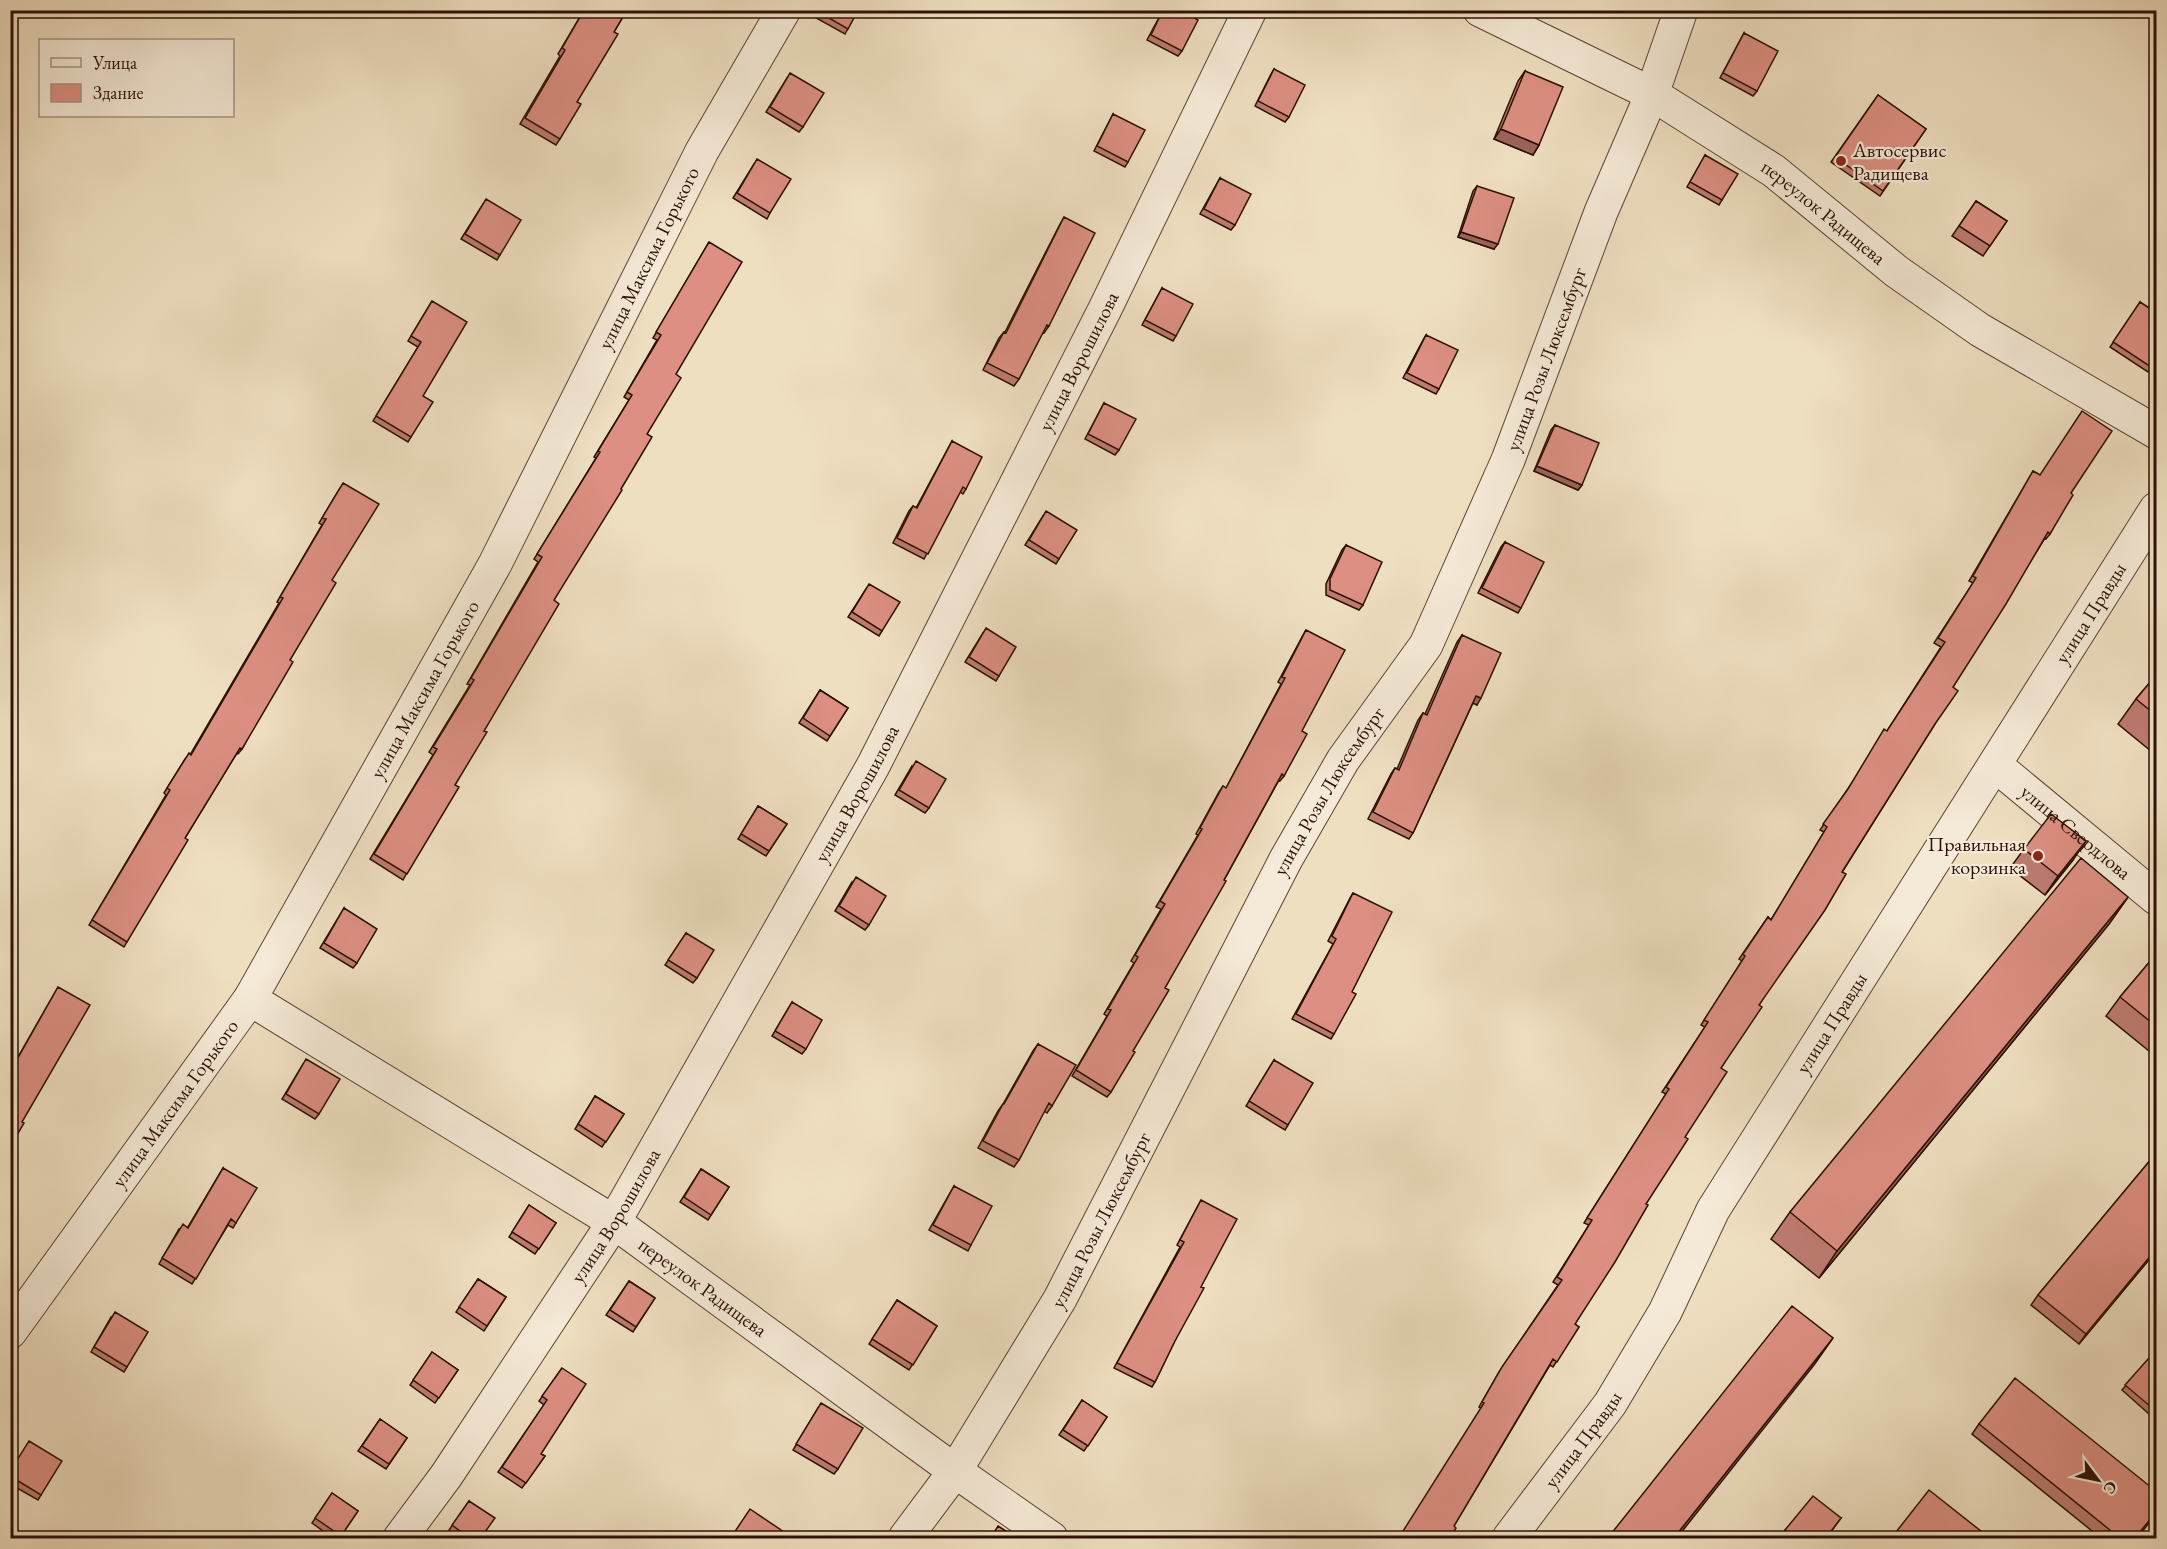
<svg xmlns="http://www.w3.org/2000/svg" width="2167" height="1549" font-family="'EB Garamond',serif">
	<rect width="100%" height="100%" fill="#efdfc1"/>
	<filter id="stains"><feTurbulence type="fractalNoise" baseFrequency=".00333" numOctaves="4"/><feColorMatrix values="0 0 0 0 .2 0 0 0 0 .09 0 0 0 0 .02 0 0 0 .5 -.17"/></filter>
	<radialGradient id="worn" r=".72"><stop offset=".6" stop-color="#630" stop-opacity="0"/><stop offset="1" stop-color="#630" stop-opacity=".3"/></radialGradient>
	<g fill="none" stroke-linecap="round" stroke-linejoin="round">
		<defs>
			<g id="minor">
				<path id="s1" d="M 1480,10 L 1652,94 L 1774,171 L 1896,271 L 1980,330 L 2156,432"/>
				<path id="s2" d="M 1995,765 L 2156,898"/>
				<path id="s3" d="M 250,999 L 614,1222 L 955,1471 L 1051,1538"/>
				<path id="s4" d="M 10,1332 L 250,999 L 495,564 L 702,151 L 784,10"/>
				<path id="s5" d="M 400,1538 L 446,1476 L 614,1222 L 873,766 L 1105,309 L 1250,10"/>
				<path id="s6" d="M 905,1538 L 955,1471 L 1060,1299 L 1286,859 L 1343,760 L 1426,645 L 1508,460 L 1601,212 L 1652,94 L 1681,10"/>
				<path id="s7" d="M 1509,1538 L 1610,1404 L 1665,1312 L 1713,1210 L 2156,509"/>
			</g>
		</defs>
		<use href="#minor" stroke="#5d4433" stroke-width="35"/>
		<use href="#minor" stroke="#f5ead7" stroke-width="33"/>
	</g>
	<path fill="#bd7b70" stroke="#2c1004" stroke-width="1.5" d="M 584,10 L 627,10 L 614,32 L 577,102 L 560,139 L 556,145 L 520,124 L 560,56 L 558,54 Z
		M 812,10 L 858,10 L 845,34 L 809,14 Z
		M 1163,10 L 1181,10 L 1182,51 L 1178,56 L 1147,40 Z
		M 1335,10 L 1346,10 L 1343,15 Z
		M 1744,33 L 1757,91 L 1753,96 L 1720,78 Z
		M 1274,69 L 1289,117 L 1285,122 L 1255,106 L 1271,74 Z
		M 1525,71 L 1539,145 L 1533,155 L 1494,139 L 1518,81 Z
		M 787,78 L 803,127 L 799,132 L 766,112 Z
		M 1878,95 L 1926,129 L 1880,196 L 1831,162 Z
		M 1113,114 L 1128,162 L 1125,167 L 1094,151 Z
		M 1705,155 L 1722,200 L 1719,205 L 1687,187 Z
		M 754,164 L 770,213 L 767,219 L 733,198 Z
		M 1220,178 L 1235,225 L 1231,230 L 1200,214 Z
		M 1477,186 L 1494,249 L 1458,237 L 1473,191 Z
		M 1976,201 L 2007,221 L 1983,256 L 1952,236 Z
		M 483,204 L 500,255 L 497,260 L 461,239 Z
		M 1064,217 L 1049,326 L 1044,333 L 1043,332 L 1019,379 L 1014,386 L 983,370 L 999,338 L 1004,332 L 1005,332 L 1060,224 Z
		M 709,242 L 676,374 L 647,434 L 554,600 L 455,785 L 403,880 L 370,859 L 433,755 L 429,752 L 470,685 L 467,684 L 538,562 L 534,559 L 596,458 L 594,457 L 629,400 L 624,397 L 657,340 L 653,338 Z
		M 1162,288 L 1176,336 L 1173,341 L 1142,325 Z
		M 432,301 L 423,396 L 411,437 L 408,442 L 373,421 L 418,347 L 408,341 Z
		M 2140,302 L 2157,359 L 2148,372 L 2110,347 Z
		M 1426,335 L 1439,389 L 1436,394 L 1403,378 L 1423,340 Z
		M 1104,403 L 1119,450 L 1115,455 L 1085,439 Z
		M 1555,425 L 1582,485 L 1578,490 L 1534,471 L 1551,430 Z
		M 952,441 L 966,489 L 963,494 L 960,492 L 924,559 L 893,543 L 909,511 L 913,506 L 916,508 Z
		M 2033,471 L 2071,493 L 2050,534 L 2046,539 L 2045,538 L 1953,687 L 1935,724 L 1759,1005 L 1721,1068 L 1685,1137 L 1575,1324 L 1579,1327 L 1553,1367 L 1550,1365 L 1454,1526 L 1449,1539 L 1481,1408 L 1479,1407 L 1499,1372 L 1558,1285 L 1553,1282 L 1589,1225 L 1584,1223 L 1666,1094 L 1662,1092 L 1705,1027 L 1701,1025 L 1742,961 L 1739,959 L 1768,917 L 1771,920 L 1824,832 L 1820,830 L 1887,731 L 1941,647 L 1934,643 L 1973,583 L 1969,581 Z
		M 340,488 L 332,580 L 290,660 L 242,749 L 238,754 L 237,753 L 185,838 L 124,947 L 89,925 L 166,795 L 164,793 L 185,759 L 190,755 L 279,603 L 277,602 L 322,525 L 319,523 Z
		M 1043,516 L 1059,559 L 1056,564 L 1025,545 Z
		M 1505,542 L 1521,608 L 1518,613 L 1478,593 L 1501,547 Z
		M 1346,545 L 1363,605 L 1359,610 L 1326,595 L 1326,584 L 1342,550 Z
		M 866,589 L 882,631 L 879,636 L 848,617 Z
		M 1306,630 L 1302,731 L 1284,776 L 1280,781 L 1279,780 L 1165,988 L 1111,1092 L 1107,1097 L 1072,1076 L 1107,1016 L 1104,1014 L 1134,963 L 1131,961 L 1161,909 L 1156,907 L 1198,835 L 1196,834 L 1219,792 L 1223,786 L 1226,788 L 1281,684 L 1278,682 L 1303,635 Z
		M 983,633 L 999,676 L 996,681 L 965,662 Z
		M 1462,635 L 1477,705 L 1473,703 L 1413,833 L 1409,839 L 1368,819 L 1391,774 L 1395,768 L 1397,769 L 1418,720 L 1423,713 L 1425,714 L 1457,642 Z
		M 2157,674 L 2157,756 L 2118,724 L 2136,699 Z
		M 820,690 L 848,708 L 827,741 L 799,723 Z
		M 912,766 L 929,808 L 925,813 L 895,795 Z
		M 758,806 L 787,824 L 766,856 L 738,839 Z
		M 2024,849 L 2073,860 L 2045,895 L 2010,868 Z
		M 852,882 L 869,925 L 865,930 L 835,911 Z
		M 1353,893 L 1334,1034 L 1331,1039 L 1292,1019 L 1333,944 L 1328,941 L 1350,898 Z
		M 2128,897 L 2109,924 L 1819,1278 L 1771,1239 L 1790,1212 Z
		M 344,908 L 357,963 L 353,968 L 320,948 Z
		M 686,933 L 697,978 L 693,983 L 665,965 Z
		M 2157,953 L 2157,1041 L 2149,1051 L 2106,1016 L 2120,997 Z
		M 58,987 L 22,1122 L 10,1147 L 10,1071 Z
		M 792,1002 L 806,1049 L 802,1054 L 772,1036 Z
		M 1038,1044 L 1052,1106 L 1047,1113 L 1044,1111 L 1019,1160 L 1014,1167 L 978,1148 L 998,1111 L 1003,1104 L 1033,1051 Z
		M 1274,1060 L 1288,1125 L 1285,1130 L 1246,1106 Z
		M 303,1064 L 319,1114 L 315,1119 L 282,1099 Z
		M 595,1096 L 624,1114 L 602,1147 L 575,1129 Z
		M 2157,1152 L 2157,1250 L 2079,1344 L 2031,1305 L 2038,1295 Z
		M 223,1168 L 236,1223 L 233,1228 L 228,1225 L 192,1284 L 159,1264 L 179,1229 L 188,1227 Z
		M 701,1169 L 729,1187 L 708,1220 L 680,1202 Z
		M 954,1186 L 971,1245 L 968,1251 L 929,1230 Z
		M 1201,1200 L 1201,1287 L 1155,1382 L 1152,1387 L 1114,1368 L 1180,1247 L 1177,1245 Z
		M 529,1205 L 556,1223 L 535,1254 L 509,1237 Z
		M 478,1279 L 506,1297 L 484,1331 L 456,1312 Z
		M 629,1281 L 655,1298 L 633,1332 L 606,1315 Z
		M 897,1300 L 937,1326 L 909,1370 L 869,1344 Z
		M 111,1317 L 127,1367 L 124,1372 L 91,1352 Z
		M 2157,1349 L 2157,1421 L 2122,1390 Z
		M 432,1352 L 458,1370 L 435,1403 L 410,1385 Z
		M 562,1368 L 541,1454 L 545,1456 L 522,1488 L 498,1472 L 544,1405 L 539,1401 Z
		M 1082,1400 L 1107,1417 L 1084,1451 L 1059,1435 Z
		M 818,1408 L 838,1469 L 834,1474 L 793,1450 Z
		M 380,1419 L 407,1438 L 386,1469 L 358,1451 Z
		M 1979,1424 L 2157,1492 L 2157,1513 L 2136,1539 L 2102,1539 L 1972,1434 Z
		M 10,1470 L 41,1495 L 38,1500 L 10,1484 Z
		M 332,1493 L 358,1511 L 339,1539 L 334,1539 L 312,1523 Z
		M 469,1501 L 480,1539 L 461,1539 L 449,1530 Z
		M 1841,1518 L 1826,1539 L 1779,1539 L 1785,1530 Z
		M 1896,1532 L 1991,1539 L 1892,1539 Z"/>
	<path fill="#9a645b" stroke="#2c1004" stroke-width="1.5" d="M 1501,129 L 1539,145 L 1533,155 L 1494,139 Z
		M 1461,232 L 1498,244 L 1494,249 L 1458,237 Z
		M 1537,466 L 1582,485 L 1578,490 L 1534,471 Z
		M 1476,696 L 1481,698 L 1477,705 L 1471,702 Z
		M 2086,841 L 2073,860 L 2045,895 L 2058,876 Z
		M 2128,897 L 2109,924 L 1819,1278 L 1837,1251 Z
		M 2157,1248 L 2157,1250 L 2079,1344 L 2086,1334 Z
		M 1833,1338 L 1814,1365 L 1676,1539 L 1673,1539 Z
		M 2157,1511 L 2157,1513 L 2136,1539 L 2134,1539 Z"/>
	<path fill="#dc8f82" stroke="#2c1004" stroke-width="1.5" d="M 584,10 L 627,10 L 614,32 L 618,34 L 577,102 L 581,104 L 560,139 L 525,118 L 565,50 L 562,48 Z
		M 815,10 L 858,10 L 848,29 Z
		M 1163,10 L 1181,10 L 1198,20 L 1182,51 L 1151,35 Z
		M 1744,33 L 1778,51 L 1757,91 L 1723,73 Z
		M 1274,69 L 1305,85 L 1289,117 L 1258,101 Z
		M 1525,71 L 1563,87 L 1539,145 L 1501,129 Z
		M 790,73 L 824,93 L 803,127 L 770,107 Z
		M 1878,95 L 1926,129 L 1883,191 L 1835,157 Z
		M 1113,114 L 1145,130 L 1128,162 L 1097,146 Z
		M 1705,155 L 1738,174 L 1722,200 L 1690,182 Z
		M 757,159 L 791,179 L 770,213 L 737,193 Z
		M 1220,178 L 1251,194 L 1235,225 L 1204,209 Z
		M 1477,186 L 1514,198 L 1498,244 L 1461,232 Z
		M 486,199 L 521,220 L 500,255 L 465,234 Z
		M 1976,201 L 2007,221 L 1990,246 L 1959,226 Z
		M 1064,217 L 1095,233 L 1049,326 L 1047,325 L 1019,379 L 987,363 L 1004,332 L 1006,333 Z
		M 709,242 L 742,262 L 676,374 L 681,378 L 647,434 L 652,437 L 621,489 L 622,490 L 554,600 L 559,604 L 484,731 L 487,732 L 455,785 L 459,787 L 407,874 L 374,854 L 437,749 L 433,747 L 474,680 L 471,678 L 542,557 L 537,554 L 600,452 L 598,451 L 632,395 L 627,392 L 661,335 L 656,332 Z
		M 1162,288 L 1193,304 L 1176,336 L 1145,320 Z
		M 432,301 L 467,322 L 423,396 L 433,402 L 411,437 L 376,416 L 421,342 L 411,336 Z
		M 2140,302 L 2157,313 L 2157,359 L 2151,367 L 2113,342 Z
		M 1426,335 L 1458,350 L 1439,389 L 1407,373 Z
		M 1104,403 L 1136,419 L 1119,450 L 1088,434 Z
		M 2082,411 L 2112,431 L 2071,493 L 2073,495 L 2050,534 L 2048,532 L 2006,604 L 1953,687 L 1958,691 L 1935,724 L 1842,872 L 1846,874 L 1825,910 L 1759,1005 L 1762,1007 L 1721,1068 L 1727,1072 L 1685,1137 L 1688,1139 L 1646,1204 L 1648,1205 L 1615,1262 L 1575,1324 L 1579,1327 L 1557,1362 L 1553,1359 L 1454,1526 L 1456,1528 L 1449,1539 L 1398,1539 L 1484,1403 L 1482,1402 L 1502,1367 L 1562,1280 L 1557,1277 L 1592,1220 L 1587,1218 L 1669,1089 L 1666,1087 L 1708,1022 L 1704,1020 L 1745,956 L 1743,954 L 1768,917 L 1771,920 L 1827,827 L 1823,824 L 1848,789 L 1884,729 L 1887,731 L 1945,642 L 1938,638 L 1976,578 L 1973,576 L 2033,471 L 2040,475 Z
		M 1555,425 L 1599,443 L 1582,485 L 1537,466 Z
		M 952,441 L 982,457 L 966,489 L 963,487 L 928,554 L 897,538 L 913,506 L 917,508 Z
		M 343,483 L 379,504 L 332,580 L 336,583 L 290,660 L 293,662 L 242,749 L 240,748 L 185,838 L 188,840 L 127,942 L 92,920 L 170,790 L 167,788 L 189,753 L 191,755 L 283,598 L 280,597 L 326,519 L 322,518 Z
		M 1046,511 L 1077,530 L 1059,559 L 1029,540 Z
		M 1505,542 L 1544,562 L 1521,608 L 1482,588 Z
		M 1346,545 L 1382,562 L 1363,605 L 1330,590 L 1330,579 Z
		M 869,584 L 900,602 L 882,631 L 852,612 Z
		M 986,628 L 1016,647 L 999,676 L 969,657 Z
		M 1306,630 L 1345,650 L 1302,731 L 1307,734 L 1284,776 L 1282,774 L 1224,880 L 1226,881 L 1165,988 L 1169,990 L 1133,1051 L 1135,1052 L 1111,1092 L 1076,1070 L 1111,1010 L 1108,1009 L 1138,957 L 1135,955 L 1165,904 L 1160,901 L 1202,829 L 1200,828 L 1223,786 L 1226,788 L 1285,678 L 1282,677 Z
		M 1462,635 L 1501,653 L 1481,698 L 1476,696 L 1413,833 L 1373,812 L 1395,768 L 1399,770 L 1423,713 L 1427,715 Z
		M 2157,674 L 2157,716 L 2136,699 Z
		M 820,690 L 848,708 L 830,736 L 803,718 Z
		M 916,761 L 946,779 L 929,808 L 899,790 Z
		M 758,806 L 787,824 L 769,851 L 741,834 Z
		M 2051,814 L 2086,841 L 2058,876 L 2024,849 Z
		M 2081,858 L 2128,897 L 1837,1251 L 1790,1212 Z
		M 856,877 L 886,896 L 869,925 L 839,906 Z
		M 1353,893 L 1392,912 L 1352,992 L 1356,994 L 1334,1034 L 1296,1014 L 1336,939 L 1332,936 Z
		M 344,908 L 377,929 L 357,963 L 324,943 Z
		M 686,933 L 714,950 L 697,978 L 668,960 Z
		M 2157,953 L 2157,1027 L 2120,997 Z
		M 58,987 L 90,1005 L 22,1122 L 24,1123 L 10,1147 L 10,1072 Z
		M 792,1002 L 822,1020 L 806,1049 L 775,1031 Z
		M 1038,1044 L 1076,1065 L 1052,1106 L 1049,1103 L 1019,1160 L 983,1141 L 1003,1104 L 1004,1104 Z
		M 306,1059 L 340,1079 L 319,1114 L 286,1094 Z
		M 1274,1060 L 1313,1083 L 1288,1125 L 1249,1101 Z
		M 595,1096 L 624,1114 L 606,1142 L 578,1124 Z
		M 2157,1152 L 2157,1248 L 2086,1334 L 2038,1295 Z
		M 223,1168 L 257,1188 L 236,1223 L 231,1219 L 196,1279 L 162,1258 L 183,1224 L 188,1228 Z
		M 701,1169 L 729,1187 L 711,1215 L 684,1197 Z
		M 954,1186 L 992,1206 L 971,1245 L 933,1225 Z
		M 1201,1200 L 1237,1219 L 1201,1287 L 1204,1288 L 1175,1341 L 1155,1382 L 1117,1363 L 1184,1242 L 1180,1240 Z
		M 529,1205 L 556,1223 L 539,1249 L 512,1232 Z
		M 478,1279 L 506,1297 L 487,1326 L 459,1307 Z
		M 629,1281 L 655,1298 L 636,1327 L 610,1310 Z
		M 897,1300 L 937,1326 L 913,1365 L 872,1339 Z
		M 1792,1306 L 1833,1338 L 1673,1539 L 1607,1539 Z
		M 115,1312 L 148,1332 L 127,1367 L 94,1347 Z
		M 2157,1349 L 2157,1412 L 2125,1385 Z
		M 432,1352 L 458,1370 L 439,1398 L 413,1380 Z
		M 562,1368 L 586,1384 L 541,1454 L 545,1456 L 526,1483 L 502,1467 L 547,1400 L 542,1396 Z
		M 2015,1378 L 2157,1492 L 2157,1511 L 2134,1539 L 2121,1539 L 1979,1424 Z
		M 1082,1400 L 1107,1417 L 1088,1446 L 1063,1430 Z
		M 821,1403 L 863,1428 L 838,1469 L 796,1444 Z
		M 380,1419 L 407,1438 L 389,1464 L 362,1446 Z
		M 29,1441 L 62,1461 L 41,1495 L 10,1476 L 10,1471 Z
		M 1929,1490 L 1991,1539 L 1904,1539 L 1896,1532 Z
		M 332,1493 L 358,1511 L 341,1536 L 315,1518 Z
		M 1813,1496 L 1841,1518 L 1825,1539 L 1795,1539 L 1785,1530 Z
		M 469,1501 L 495,1518 L 480,1539 L 471,1539 L 452,1525 Z
		M 750,1509 L 784,1532 L 780,1539 L 730,1539 Z
		M 998,1526 L 1018,1539 L 990,1539 Z"/>
	<g fill="#8f2418" stroke="#f5ead7" stroke-width="2">
		<circle cx="1841" cy="161" r="6"/>
		<circle cx="2038" cy="856" r="6"/>
	</g>
	<g text-anchor="middle" stroke-width="4.5" stroke-linejoin="round" paint-order="stroke">
		<g font-size="20" fill="#2c1004" stroke="#f5ead7" text-anchor="start">
			<text x="1853" y="157">Автосервис<tspan x="1853" dy="23">Радищева</tspan></text>
			<text x="2026" y="851" text-anchor="end">Правильная<tspan x="2026" dy="23">корзинка</tspan></text>
		</g>
		<g font-size="20" fill="#2c1004" stroke="#f5ead7">
			<text dy="7" stroke="none"><textPath href="#s1" startOffset="400">переулок Радищева</textPath></text>
			<text dy="7" stroke="none"><textPath href="#s4" startOffset="1252">улица Максима Горького</textPath></text>
			<text dy="7" stroke="none"><textPath href="#s6" startOffset="1346">улица Розы Люксембург</textPath></text>
			<text dy="7" stroke="none"><textPath href="#s5" startOffset="1360">улица Ворошилова</textPath></text>
			<text dy="7" stroke="none"><textPath href="#s7" startOffset="1094">улица Правды</textPath></text>
			<text dy="7" stroke="none"><textPath href="#s4" startOffset="766">улица Максима Горького</textPath></text>
			<text dy="7" stroke="none"><textPath href="#s5" startOffset="874">улица Ворошилова</textPath></text>
			<text dy="7" stroke="none"><textPath href="#s6" startOffset="860">улица Розы Люксембург</textPath></text>
			<text dy="7" stroke="none"><textPath href="#s2" startOffset="105">улица Свердлова</textPath></text>
			<text dy="7" stroke="none"><textPath href="#s7" startOffset="609">улица Правды</textPath></text>
			<text dy="7" stroke="none"><textPath href="#s4" startOffset="282">улица Максима Горького</textPath></text>
			<text dy="7" stroke="none"><textPath href="#s5" startOffset="388">улица Ворошилова</textPath></text>
			<text dy="7" stroke="none"><textPath href="#s6" startOffset="374">улица Розы Люксембург</textPath></text>
			<text dy="7" stroke="none"><textPath href="#s3" startOffset="537">переулок Радищева</textPath></text>
			<text dy="7" stroke="none"><textPath href="#s7" startOffset="123">улица Правды</textPath></text>
		</g>
	</g>
	<rect width="2167" height="1549" fill="none" stroke="#efdfc1" stroke-width="36"/>
	<rect x="12" y="12" width="2143" height="1525" fill="none" stroke="#2c1004" stroke-width="3"/>
	<rect x="18" y="18" width="2131" height="1513" fill="none" stroke="#2c1004" stroke-width="1.5"/>
	<rect x="39" y="39" width="195" height="78" fill="#f5ead7" stroke="#a59383" stroke-width="1.5"/>
	<rect x="51" y="58" width="30" height="9" fill="#f5ead7" stroke="#a59383" stroke-width="1.5"/>
	<text x="93" y="69" font-size="18" fill="#2c1004">Улица</text>
	<rect x="51" y="84" width="30" height="18" fill="#dc8f82" stroke="#a59383" stroke-width="1.5"/>
	<text x="93" y="99" font-size="18" fill="#2c1004">Здание</text>
	<g transform="translate(2098 1480) rotate(122)" stroke="#f5ead7" stroke-width="4.5" paint-order="stroke">
	<path d="M0-4.5L10 22L0 15L-10 22Z" fill="#2c1004"/>
	<text y="-9" font-size="16" font-weight="bold" text-anchor="middle" fill="#2c1004">С</text>
	</g>
	<rect width="100%" height="100%" filter="url(#stains)"/>
	<rect width="100%" height="100%" fill="url(#worn)"/>
</svg>
